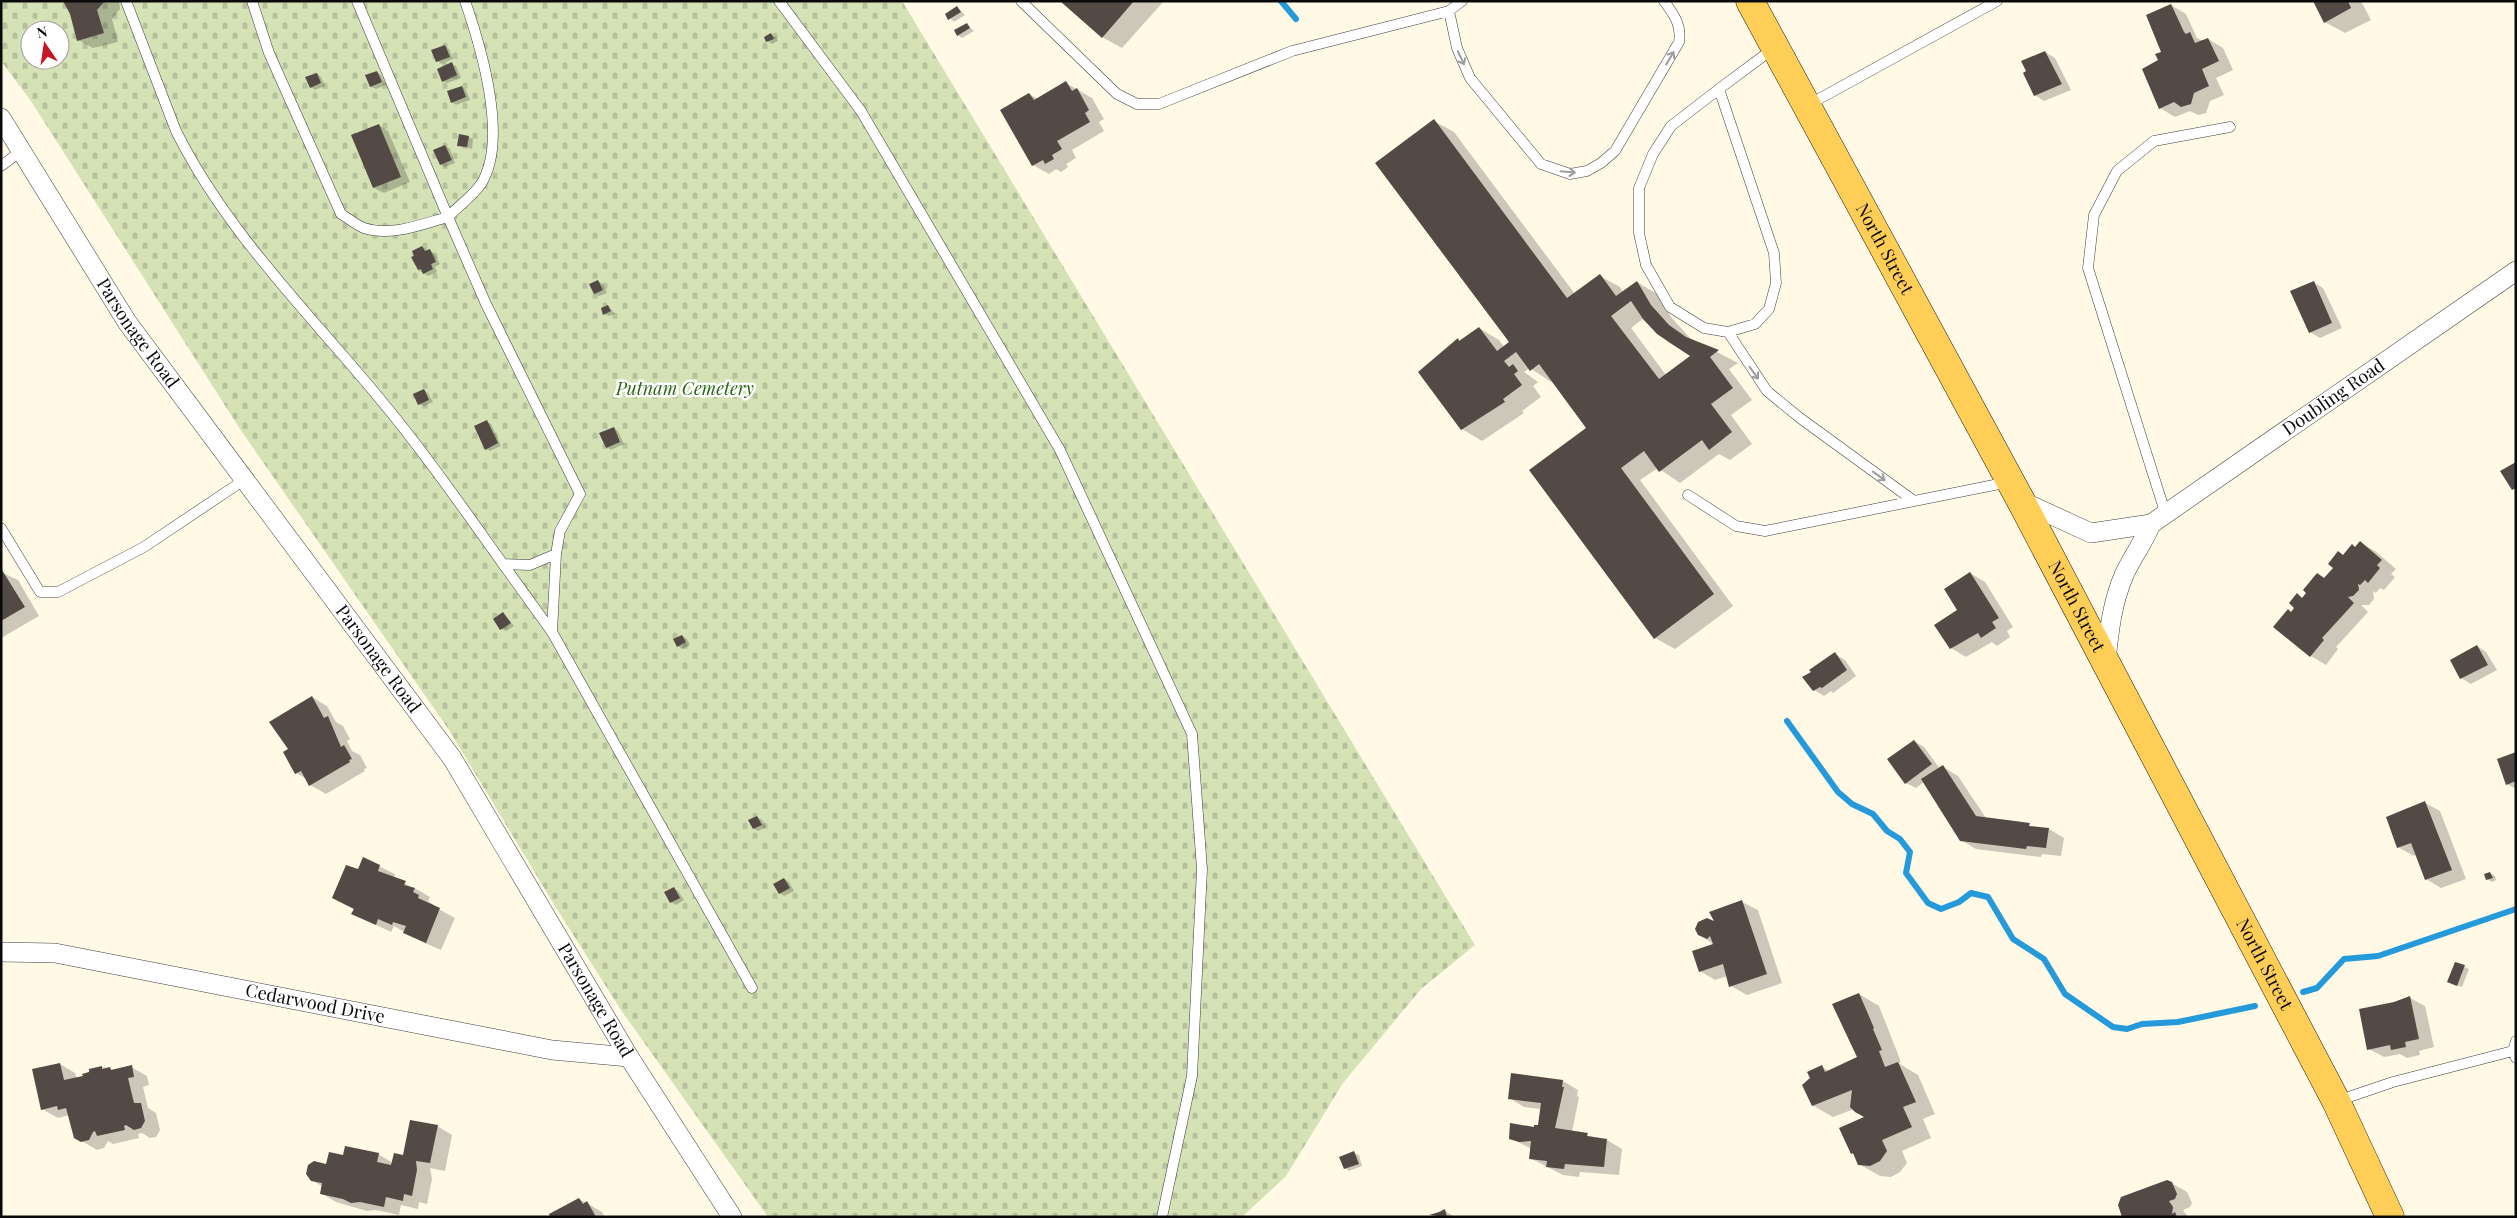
<svg xmlns="http://www.w3.org/2000/svg" width="2517" height="1218" font-family="'Playfair Display',serif">
	<defs>
		<pattern id="cemetery-stones" width="16" height="16" patternUnits="userSpaceOnUse" patternTransform="scale(1.25)"><rect width="16" height="16" fill="#d5e2b6"/><path d="M2 7V4a2 2 0 0 1 4 0v3zM10 15v-3a2 2 0 0 1 4 0v3z" fill="#b6c19b"/></pattern>
	</defs>
	<rect width="100%" height="100%" fill="#fff9e6"/>
	<path fill="url(#cemetery-stones)" fill-rule="evenodd" d="M 1,1 L 902,1 L 1475,945 L 1421,989 L 1343,1083 L 1286,1176 L 1242,1217 L 768,1217 L 621,1010 L 555,906 L 449,730 L 240,429 L 31,101 L 1,61 ZM 30,30 L 60,30 L 60,60 L 30,60 Z"/>
	<path fill="#0003" fill-rule="evenodd" d="M 63,1 L 119,1 L 120,9 L 112,19 L 118,42 L 93,48 L 78,40 L 71,13 Z
		M 1062,1 L 1164,1 L 1122,48 L 1102,37 Z
		M 2314,1 L 2361,1 L 2371,20 L 2345,33 L 2325,22 Z
		M 2171,5 L 2186,14 L 2197,38 L 2203,41 L 2208,39 L 2223,48 L 2233,70 L 2216,78 L 2224,95 L 2210,101 L 2206,113 L 2198,115 L 2190,111 L 2175,117 L 2160,108 L 2159,61 L 2163,52 Z
		M 957,7 L 965,15 L 954,22 L 946,14 Z
		M 967,24 L 974,31 L 962,38 L 958,35 Z
		M 771,35 L 776,37 L 778,41 L 772,44 L 767,41 Z
		M 445,46 L 449,49 L 453,59 L 442,64 L 437,61 Z
		M 2045,52 L 2055,58 L 2071,90 L 2044,101 L 2035,95 Z
		M 452,64 L 456,66 L 461,78 L 447,83 L 443,81 Z
		M 377,72 L 381,75 L 386,85 L 376,89 L 371,87 L 367,76 Z
		M 317,74 L 321,77 L 325,86 L 315,90 L 311,87 Z
		M 1066,83 L 1092,98 L 1104,119 L 1099,122 L 1104,131 L 1072,150 L 1076,158 L 1066,164 L 1068,167 L 1061,172 L 1056,169 L 1049,174 L 1033,165 L 1029,94 L 1038,99 Z
		M 462,87 L 466,90 L 470,100 L 456,105 L 452,102 Z
		M 1434,121 L 1454,132 L 1575,294 L 1600,276 L 1620,287 L 1623,292 L 1637,282 L 1657,294 L 1671,317 L 1690,338 L 1738,363 L 1729,369 L 1752,400 L 1731,415 L 1752,444 L 1730,460 L 1719,454 L 1680,483 L 1658,468 L 1640,480 L 1733,606 L 1675,649 L 1655,638 L 1588,428 L 1553,380 L 1551,382 L 1530,368 L 1524,372 L 1538,382 L 1533,386 L 1541,397 L 1522,411 L 1524,413 L 1482,441 L 1462,429 L 1420,372 L 1458,340 L 1461,341 L 1479,328 L 1499,340 L 1504,347 L 1510,342 ZM 1644,318 L 1669,343 L 1692,356 L 1666,375 L 1631,328 Z
		M 379,125 L 388,131 L 410,182 L 384,193 L 374,188 L 352,136 Z
		M 469,137 L 473,139 L 472,149 L 459,145 Z
		M 445,146 L 450,149 L 455,163 L 445,167 L 441,164 Z
		M 422,247 L 434,253 L 440,264 L 435,267 L 437,272 L 428,276 L 418,270 Z
		M 598,281 L 603,284 L 607,293 L 599,296 L 595,293 Z
		M 2313,282 L 2323,288 L 2342,328 L 2320,338 L 2310,332 Z
		M 608,306 L 615,314 L 609,316 L 604,314 Z
		M 424,390 L 428,393 L 433,402 L 424,406 L 419,404 Z
		M 487,422 L 491,424 L 501,446 L 490,451 L 486,449 Z
		M 614,428 L 618,431 L 624,444 L 611,450 L 607,447 Z
		M 2360,543 L 2375,551 L 2396,569 L 2391,574 L 2395,577 L 2384,590 L 2380,588 L 2376,593 L 2373,591 L 2374,599 L 2369,605 L 2361,605 L 2368,612 L 2336,647 L 2338,649 L 2326,665 L 2311,656 L 2291,613 L 2296,607 L 2297,595 L 2303,598 L 2318,574 L 2325,578 L 2344,556 Z
		M 1,572 L 18,580 L 39,616 L 1,638 Z
		M 1970,573 L 1985,582 L 2013,627 L 2007,631 L 2010,637 L 1997,646 L 1992,642 L 1966,657 L 1951,648 Z
		M 503,613 L 514,626 L 506,631 L 501,629 Z
		M 682,636 L 687,639 L 690,645 L 682,649 L 678,646 Z
		M 2477,646 L 2486,652 L 2497,670 L 2471,684 L 2461,678 L 2451,660 Z
		M 1835,654 L 1845,660 L 1856,676 L 1833,693 L 1831,691 L 1824,696 L 1814,690 Z
		M 312,697 L 327,706 L 336,722 L 343,726 L 350,739 L 347,741 L 352,751 L 360,755 L 367,768 L 364,769 L 365,771 L 326,794 L 310,785 L 307,779 L 296,773 L 289,749 Z
		M 1914,741 L 1924,747 L 1940,769 L 1943,767 L 1958,776 L 1986,818 L 2049,829 L 2064,838 L 2061,856 L 2042,854 L 2041,857 L 1976,849 L 1961,840 L 1924,782 L 1916,788 L 1906,783 Z
		M 2516,753 L 2516,789 L 2507,784 Z
		M 2425,803 L 2440,811 L 2466,879 L 2441,888 L 2426,879 L 2417,854 L 2414,856 L 2398,847 Z
		M 757,817 L 762,820 L 766,827 L 758,831 L 754,829 Z
		M 364,859 L 395,874 L 394,878 L 420,891 L 430,897 L 428,901 L 434,905 L 433,906 L 455,918 L 441,950 L 420,941 L 394,926 L 391,932 L 353,914 L 359,871 Z
		M 2490,873 L 2495,876 L 2496,880 L 2492,882 L 2487,879 Z
		M 784,879 L 789,882 L 794,891 L 784,896 L 780,893 Z
		M 674,888 L 678,891 L 684,900 L 676,905 L 671,902 Z
		M 1742,902 L 1758,910 L 1782,983 L 1747,995 L 1731,986 L 1727,976 L 1715,980 L 1700,971 L 1714,945 L 1699,934 L 1697,926 L 1702,920 L 1709,920 L 1716,924 Z
		M 2456,963 L 2469,969 L 2462,987 L 2453,984 Z
		M 1859,994 L 1879,1006 L 1901,1062 L 1898,1063 L 1918,1075 L 1935,1114 L 1923,1119 L 1931,1138 L 1902,1151 L 1907,1163 L 1900,1172 L 1891,1177 L 1880,1176 L 1859,1164 L 1855,1155 L 1851,1153 L 1866,1118 L 1854,1109 L 1833,1117 L 1812,1105 L 1822,1067 L 1829,1071 L 1858,1058 Z
		M 2410,998 L 2425,1006 L 2434,1047 L 2419,1051 L 2420,1055 L 2407,1058 L 2400,1054 L 2384,1057 L 2369,1049 L 2395,1003 Z
		M 60,1064 L 75,1073 L 77,1079 L 102,1067 L 114,1070 L 131,1067 L 147,1076 L 149,1085 L 143,1087 L 148,1108 L 156,1113 L 160,1130 L 156,1137 L 150,1138 L 142,1133 L 138,1134 L 139,1138 L 113,1144 L 108,1141 L 104,1148 L 97,1150 L 75,1137 L 69,1115 L 58,1118 L 42,1109 Z
		M 1563,1081 L 1578,1090 L 1577,1096 L 1579,1097 L 1572,1132 L 1607,1140 L 1622,1149 L 1619,1175 L 1580,1172 L 1579,1177 L 1563,1175 L 1530,1158 L 1532,1149 L 1510,1138 L 1539,1127 L 1541,1109 L 1524,1107 L 1509,1098 Z
		M 437,1126 L 452,1135 L 445,1171 L 430,1168 L 432,1179 L 427,1204 L 419,1202 L 418,1209 L 401,1205 L 399,1215 L 376,1210 L 367,1211 L 336,1202 L 321,1193 L 322,1186 L 311,1180 L 327,1165 L 344,1157 L 378,1154 L 393,1163 L 404,1156 Z
		M 1354,1153 L 1359,1155 L 1362,1166 L 1349,1171 L 1345,1168 Z
		M 2171,1183 L 2187,1192 L 2192,1203 L 2190,1207 L 2183,1210 L 2188,1217 L 2124,1217 Z
		M 579,1199 L 602,1212 L 605,1217 L 610,1217 L 548,1217 Z
		M 1445,1211 L 1455,1217 L 1428,1217 Z"/>
	<g fill="none" stroke-linecap="round" stroke-linejoin="round">
		<path stroke="#249adb" stroke-width="6" d="M 1281,1 L 1296,19
			M 1787,721 L 1838,792 L 1852,804 L 1873,814 L 1887,831 L 1900,839 L 1910,852 L 1906,873 L 1928,903 L 1941,909 L 1959,902 L 1971,893 L 1988,897 L 2013,939 L 2044,959 L 2065,994 L 2113,1027 L 2127,1029 L 2142,1024 L 2178,1022 L 2255,1006
			M 2303,992 L 2317,988 L 2344,959 L 2378,956 L 2516,909"/>
	</g>
	<path fill="#534a45" fill-rule="evenodd" d="M 63,1 L 105,1 L 97,10 L 104,33 L 77,41 L 70,14 Z
		M 1060,1 L 1134,1 L 1102,38 Z
		M 2313,1 L 2348,1 L 2351,8 L 2324,23 Z
		M 2171,4 L 2184,32 L 2186,34 L 2190,32 L 2195,43 L 2208,38 L 2219,61 L 2202,69 L 2209,86 L 2194,93 L 2191,104 L 2181,107 L 2174,102 L 2159,109 L 2142,69 L 2158,60 L 2155,54 L 2161,52 L 2146,15 Z
		M 957,6 L 961,12 L 948,20 L 945,14 Z
		M 967,23 L 970,28 L 957,36 L 954,30 Z
		M 771,33 L 774,39 L 766,42 L 764,37 Z
		M 445,45 L 450,57 L 436,62 L 431,50 Z
		M 2045,51 L 2062,84 L 2034,96 L 2023,73 L 2026,71 L 2021,61 Z
		M 452,62 L 457,75 L 442,82 L 437,69 Z
		M 377,71 L 382,82 L 370,87 L 365,75 Z
		M 317,73 L 321,83 L 310,88 L 305,77 Z
		M 1066,81 L 1072,91 L 1077,88 L 1089,110 L 1085,113 L 1090,122 L 1057,141 L 1062,149 L 1052,155 L 1054,159 L 1045,164 L 1043,160 L 1032,166 L 1000,110 L 1029,93 L 1034,100 Z
		M 462,86 L 466,97 L 451,103 L 447,91 Z
		M 1434,119 L 1567,298 L 1600,274 L 1616,296 L 1637,281 L 1651,305 L 1669,325 L 1686,337 L 1719,350 L 1710,357 L 1733,388 L 1711,404 L 1732,432 L 1709,450 L 1702,440 L 1659,472 L 1644,451 L 1621,468 L 1714,594 L 1654,639 L 1529,470 L 1586,428 L 1539,364 L 1530,371 L 1516,352 L 1504,361 L 1509,367 L 1513,364 L 1518,371 L 1514,374 L 1522,385 L 1503,399 L 1505,402 L 1461,430 L 1418,372 L 1458,338 L 1459,341 L 1479,327 L 1497,351 L 1509,342 L 1375,163 ZM 1631,301 L 1643,319 L 1657,334 L 1690,356 L 1659,379 L 1611,316 Z
		M 379,124 L 401,177 L 373,188 L 351,135 Z
		M 459,134 L 469,136 L 467,147 L 457,146 Z
		M 445,145 L 452,160 L 440,165 L 433,150 Z
		M 422,246 L 425,251 L 430,249 L 436,262 L 431,264 L 433,269 L 423,274 L 421,269 L 418,270 L 411,257 L 414,256 L 412,251 Z
		M 598,280 L 603,290 L 594,294 L 589,284 Z
		M 2314,281 L 2332,323 L 2309,333 L 2290,291 Z
		M 608,305 L 611,311 L 603,315 L 601,308 Z
		M 424,389 L 429,400 L 418,405 L 413,394 Z
		M 487,420 L 498,443 L 485,450 L 474,426 Z
		M 614,427 L 620,442 L 606,448 L 599,433 Z
		M 2516,462 L 2516,488 L 2512,490 L 2500,471 Z
		M 2360,541 L 2382,560 L 2377,565 L 2380,568 L 2368,583 L 2365,580 L 2360,585 L 2358,584 L 2359,590 L 2353,596 L 2348,597 L 2354,603 L 2322,638 L 2324,640 L 2310,657 L 2273,627 L 2288,609 L 2291,612 L 2294,608 L 2289,603 L 2297,593 L 2302,598 L 2306,593 L 2303,590 L 2317,573 L 2324,578 L 2333,568 L 2328,564 L 2338,551 L 2343,555 L 2352,544 L 2355,547 Z
		M 2,570 L 25,607 L 1,621 L 1,571 Z
		M 1970,572 L 1999,618 L 1992,622 L 1996,628 L 1981,638 L 1978,633 L 1950,649 L 1934,625 L 1957,610 L 1944,589 Z
		M 503,612 L 511,623 L 500,630 L 493,619 Z
		M 682,635 L 686,642 L 677,647 L 673,639 Z
		M 2477,645 L 2488,665 L 2460,679 L 2450,660 Z
		M 1835,652 L 1847,670 L 1822,688 L 1820,687 L 1813,691 L 1802,677 L 1811,672 L 1809,670 Z
		M 312,696 L 324,718 L 328,716 L 341,747 L 344,745 L 352,759 L 349,760 L 350,762 L 309,786 L 301,771 L 295,774 L 283,752 L 288,749 L 269,722 Z
		M 1914,740 L 1932,764 L 1905,784 L 1887,759 Z
		M 2516,752 L 2516,781 L 2506,785 L 2497,759 Z
		M 1943,765 L 1976,816 L 2030,823 L 2029,826 L 2049,828 L 2046,848 L 2027,846 L 2026,849 L 1960,841 L 1921,779 Z
		M 2425,801 L 2452,870 L 2425,880 L 2411,843 L 2397,848 L 2386,817 Z
		M 757,816 L 762,825 L 753,829 L 748,820 Z
		M 363,857 L 380,865 L 378,871 L 406,881 L 404,885 L 415,888 L 413,892 L 419,895 L 418,898 L 440,908 L 426,943 L 403,933 L 406,926 L 393,922 L 392,925 L 378,919 L 376,925 L 351,914 L 354,909 L 332,898 L 346,865 L 358,869 Z
		M 2490,872 L 2493,878 L 2486,880 L 2484,874 Z
		M 784,878 L 790,888 L 779,894 L 773,884 Z
		M 674,887 L 680,898 L 670,903 L 664,892 Z
		M 1742,900 L 1767,974 L 1729,987 L 1723,964 L 1699,972 L 1692,951 L 1713,944 L 1710,936 L 1707,939 L 1698,935 L 1695,929 L 1698,922 L 1707,918 L 1714,921 L 1709,912 Z
		M 2455,962 L 2465,965 L 2457,986 L 2447,982 Z
		M 1859,993 L 1874,1028 L 1873,1029 L 1882,1050 L 1879,1051 L 1885,1067 L 1898,1062 L 1916,1102 L 1903,1107 L 1912,1127 L 1882,1140 L 1887,1151 L 1880,1161 L 1870,1166 L 1858,1165 L 1853,1153 L 1851,1154 L 1839,1128 L 1864,1117 L 1855,1112 L 1850,1107 L 1852,1090 L 1812,1106 L 1802,1085 L 1810,1078 L 1807,1072 L 1822,1065 L 1825,1072 L 1857,1057 L 1832,1004 Z
		M 2410,996 L 2419,1039 L 2405,1042 L 2406,1047 L 2391,1050 L 2390,1045 L 2367,1050 L 2359,1009 L 2394,1002 Z
		M 60,1063 L 64,1080 L 83,1076 L 82,1074 L 89,1072 L 89,1069 L 102,1066 L 102,1069 L 110,1067 L 111,1070 L 132,1065 L 134,1077 L 128,1078 L 134,1103 L 141,1103 L 145,1121 L 141,1128 L 134,1130 L 126,1125 L 124,1126 L 125,1130 L 97,1136 L 95,1131 L 93,1132 L 89,1140 L 81,1142 L 74,1138 L 66,1108 L 58,1110 L 57,1106 L 41,1110 L 32,1069 Z
		M 1511,1073 L 1563,1080 L 1562,1087 L 1564,1087 L 1555,1128 L 1588,1133 L 1587,1136 L 1607,1139 L 1604,1167 L 1565,1164 L 1564,1169 L 1546,1167 L 1547,1161 L 1529,1159 L 1531,1141 L 1519,1142 L 1509,1139 L 1510,1123 L 1534,1127 L 1534,1125 L 1538,1125 L 1541,1103 L 1508,1099 Z
		M 410,1120 L 438,1125 L 430,1163 L 416,1161 L 417,1170 L 412,1196 L 404,1194 L 403,1201 L 386,1197 L 384,1207 L 360,1202 L 351,1203 L 343,1199 L 320,1194 L 322,1183 L 311,1181 L 306,1174 L 308,1165 L 314,1161 L 326,1164 L 329,1152 L 343,1155 L 345,1146 L 379,1153 L 377,1162 L 391,1165 L 394,1153 L 403,1155 Z
		M 1354,1151 L 1359,1164 L 1344,1169 L 1339,1157 Z
		M 2167,1180 L 2172,1182 L 2177,1194 L 2175,1199 L 2169,1201 L 2173,1207 L 2172,1214 L 2175,1212 L 2177,1217 L 2122,1217 L 2118,1205 L 2121,1197 Z
		M 579,1198 L 583,1204 L 587,1201 L 596,1217 L 550,1217 L 549,1214 Z
		M 1445,1209 L 1447,1217 L 1429,1215 L 1439,1212 Z"/>
	<g fill="none" stroke-linecap="round" stroke-linejoin="round">
		<defs>
			<path id="lane" d="M 126,1 L 176,131 C 227,233 309,313 380,399 C 424,452 463,508 503,564
				M 252,1 L 269,53 L 341,214 C 348,218 356,225 364,228 C 391,237 422,224 448,217 L 486,304 L 580,494 L 560,531 L 556,554 L 552,632 L 752,988
				M 357,1 L 448,217 C 458,206 473,196 481,184 C 509,140 481,47 465,1
				M 779,1 L 861,111 L 1060,450 L 1192,734 L 1202,869 L 1192,1076 L 1162,1217
				M 1021,1 L 1117,94 L 1137,104 L 1159,104 L 1292,51 L 1449,11 L 1462,1
				M 1449,11 L 1457,48 L 1470,78 L 1541,164 L 1570,174 L 1587,171 L 1601,163 L 1615,151 L 1679,42 C 1682,25 1674,15 1664,1
				M 1719,89 L 1774,253 L 1776,283 L 1769,309 L 1755,324 L 1728,332 L 1704,328 L 1670,307 L 1646,265 L 1639,233 L 1639,188 L 1653,154 L 1671,126 L 1719,89 L 1774,48
				M 1808,105 L 1997,1
				M 1,166 L 21,151
				M 1728,332 L 1767,391 L 1800,418 L 1914,501
				M 1688,495 L 1736,526 L 1765,531 L 2009,482
				M 2165,512 L 2088,268 L 2094,215 L 2117,171 L 2154,141 L 2230,127
				M 1,528 L 40,592 L 58,592 L 144,547 L 244,480
				M 552,632 L 503,564 L 530,565 L 556,554
				M 2516,1041 L 2513,1051 L 2516,1058
				M 2337,1101 L 2393,1082 L 2513,1051"/>
			<g id="street">
				<path id="s1" d="M 1,118 L 127,322 L 452,758 L 629,1057 L 732,1217"/>
				<path id="s2" d="M 2021,501 L 2091,533 L 2151,524 L 2516,271"/>
				<path d="M 2106,661 C 2109,631 2112,603 2124,575 C 2132,557 2144,542 2151,524"/>
				<path id="s3" d="M 1,952 L 55,953 L 552,1050 L 629,1057"/>
			</g>
			<g id="primary">
				<path id="s4" d="M 1750,1 L 2021,501 L 2336,1101 L 2390,1217"/>
			</g>
		</defs>
		<use href="#lane" stroke="#3d3d3d" stroke-width="11"/>
		<use href="#street" stroke="#3d3d3d" stroke-width="20"/>
		<use href="#primary" stroke="#1b1b1b" stroke-width="29"/>
		<use href="#lane" stroke="#fff" stroke-width="10"/>
		<use href="#street" stroke="#fff" stroke-width="19"/>
		<use href="#primary" stroke="#ffce56" stroke-width="28"/>
	</g>
	<defs><path id="oneway-shaft" d="M-6 0H5M1.5-3L5.5 0L1.5 3" fill="none" stroke-width="1.6" stroke-linecap="round" stroke-linejoin="round" transform="scale(1.25)"/></defs>
	<g stroke="#9d9d9d">
		<use href="#oneway-shaft" transform="translate(1461 58) rotate(65)"/>
		<use href="#oneway-shaft" transform="translate(1670 58) rotate(-59)"/>
		<use href="#oneway-shaft" transform="translate(1568 172) rotate(5)"/>
		<use href="#oneway-shaft" transform="translate(1754 373) rotate(54)"/>
		<use href="#oneway-shaft" transform="translate(1879 476) rotate(36)"/>
	</g>
	<g text-anchor="middle" stroke-width="5" stroke-linejoin="round" paint-order="stroke">
		<g font-size="18" fill="#0a0a0a" stroke="#fff">
			<text dy="6" stroke="none"><textPath href="#s4" startOffset="282">North Street</textPath></text>
			<text dy="6" stroke="none"><textPath href="#s1" startOffset="255">Parsonage Road</textPath></text>
			<text dy="6" stroke="none"><textPath href="#s2" startOffset="360">Doubling Road</textPath></text>
			<text dy="6" stroke="none"><textPath href="#s4" startOffset="688">North Street</textPath></text>
			<text dy="6" stroke="none"><textPath href="#s1" startOffset="660">Parsonage Road</textPath></text>
			<text dy="6" stroke="none"><textPath href="#s4" startOffset="1092">North Street</textPath></text>
			<text dy="6" stroke="none"><textPath href="#s1" startOffset="1065">Parsonage Road</textPath></text>
			<text dy="6" stroke="none"><textPath href="#s3" startOffset="319">Cedarwood Drive</textPath></text>
		</g>
		<g font-size="18" font-style="italic" fill="#296615" stroke="#fff">
			<text x="685" y="395">Putnam Cemetery</text>
		</g>
	</g>
	<rect width="2517" height="1218" fill="none" stroke="#0a0a0a" stroke-width="5"/>
	<g transform="translate(45 45) rotate(347)"><circle r="24" fill="#ffffff" stroke="#9d9d9d"/>
	<path d="M0-4L9 19L0 12L-9 19Z" fill="#c61525"/>
	<text y="-8" font-size="14" font-weight="bold" text-anchor="middle" fill="#0a0a0a">N</text>
	</g>
</svg>
